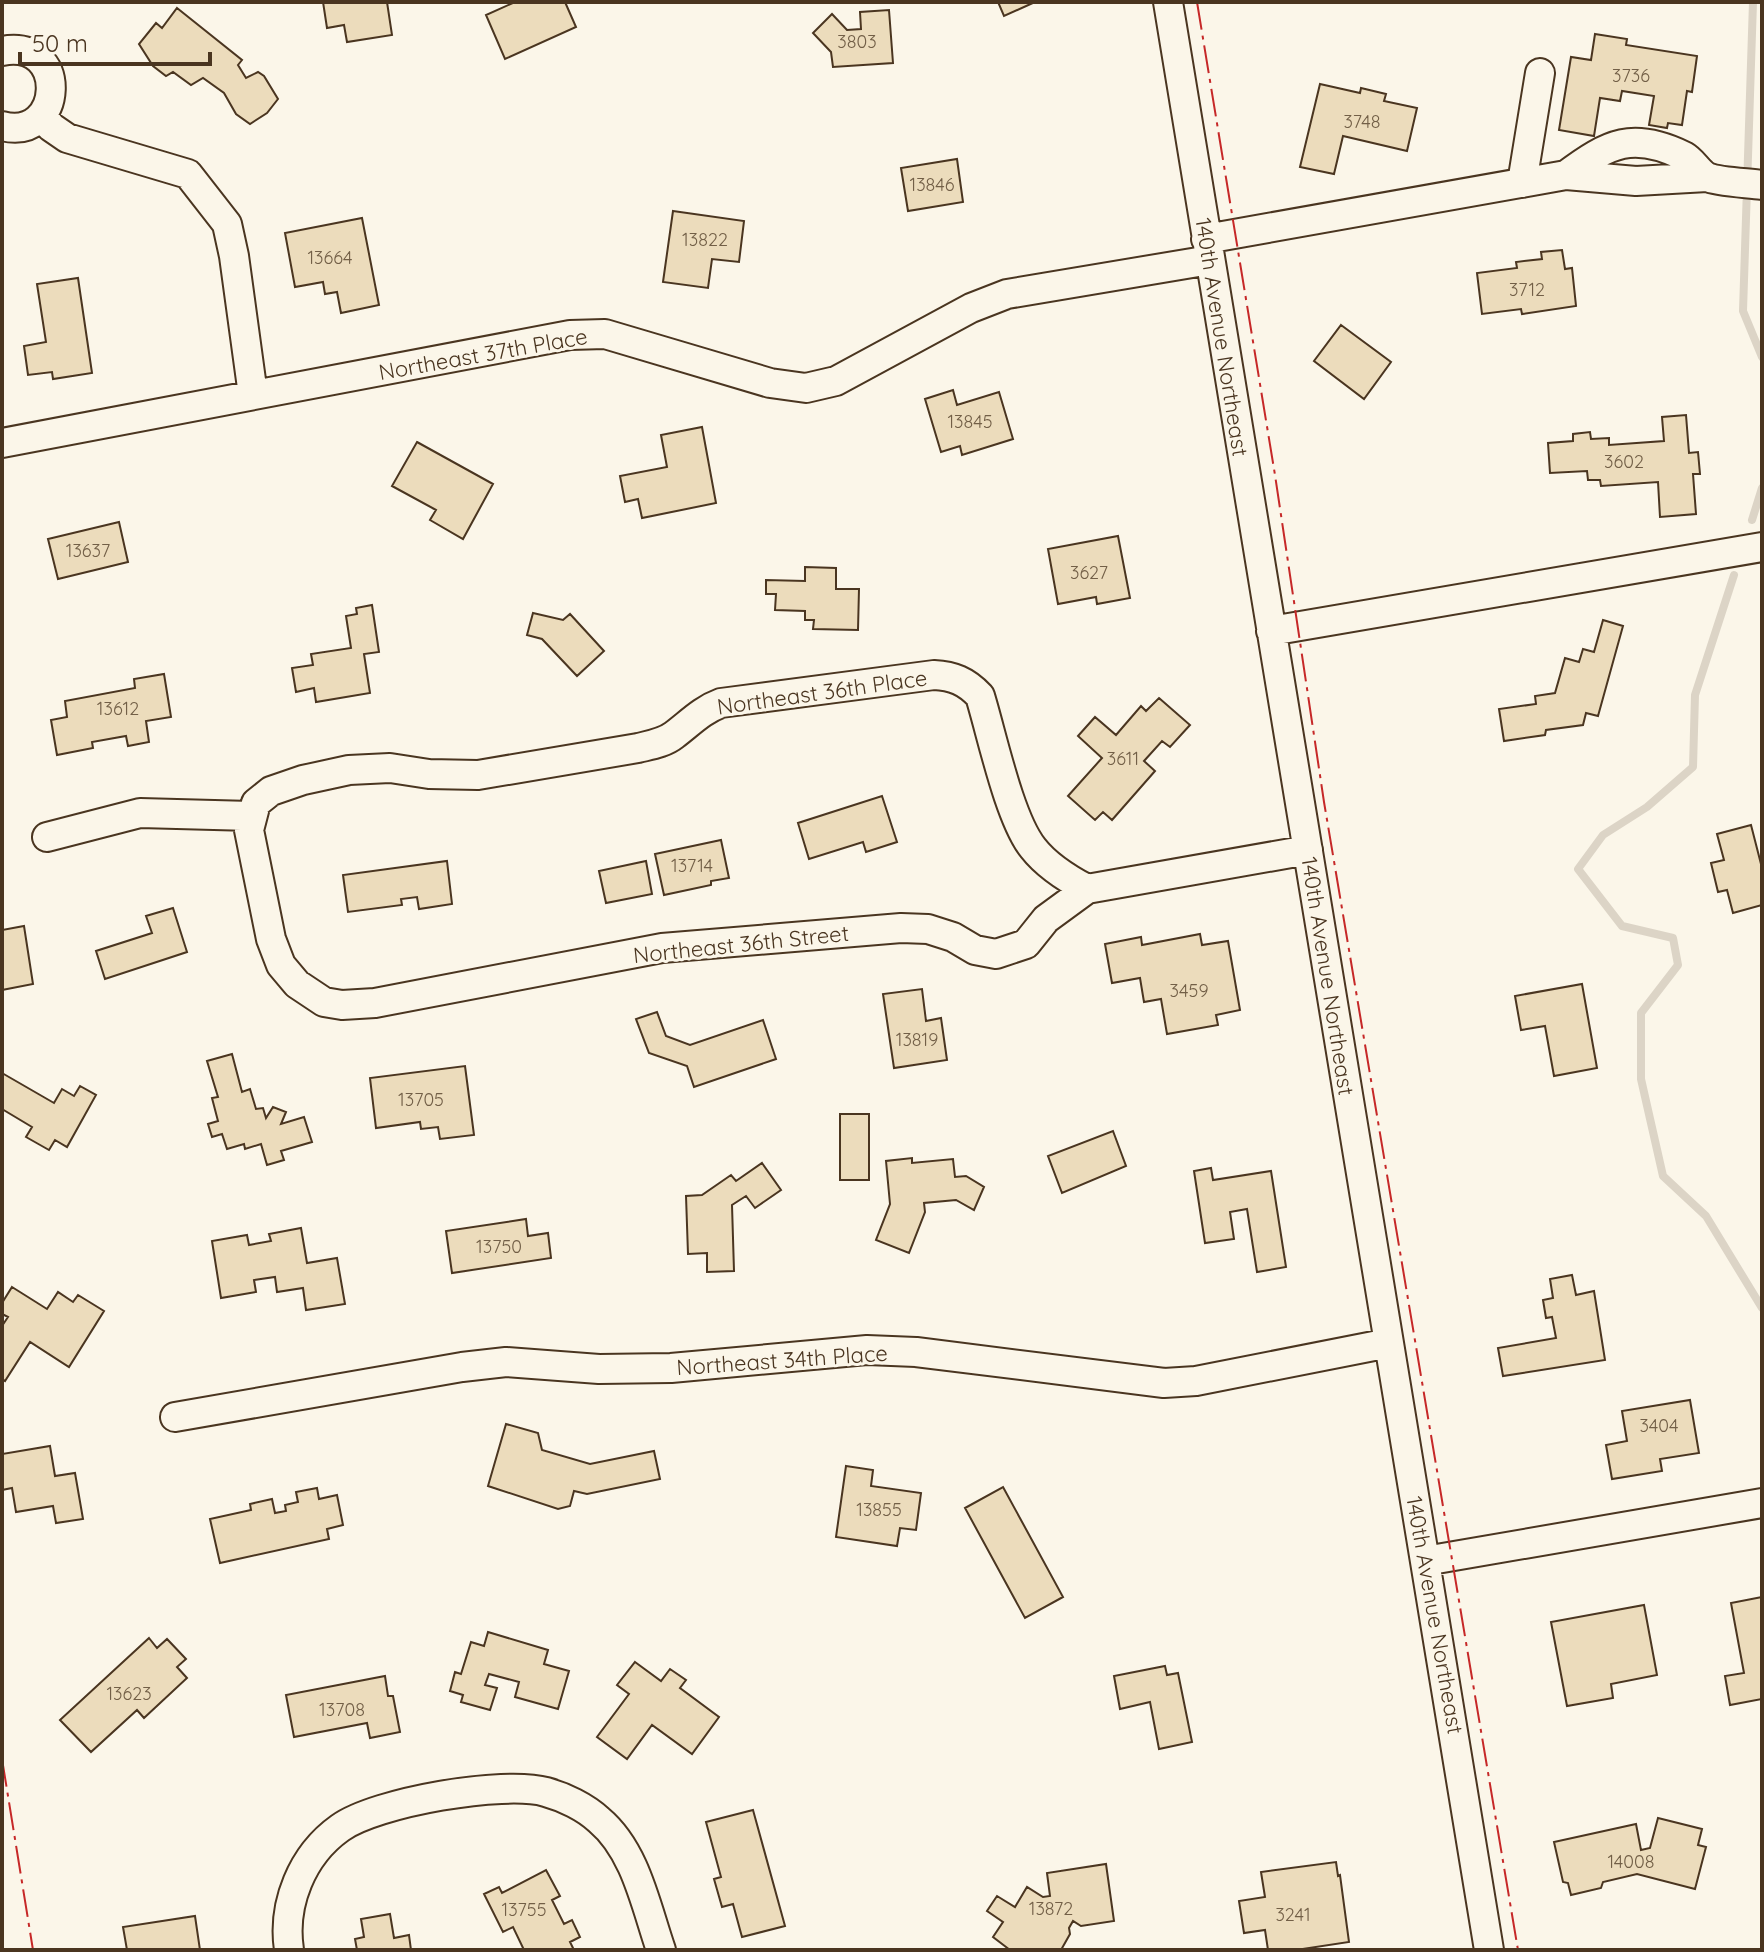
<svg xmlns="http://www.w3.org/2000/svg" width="1764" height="1952" font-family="Quicksand,sans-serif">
	<rect width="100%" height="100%" fill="#fbf6e9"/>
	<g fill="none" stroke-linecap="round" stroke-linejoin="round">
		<path stroke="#dcd4c6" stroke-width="8" d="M 1753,2 L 1743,311 L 1762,357
			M 1752,520 L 1762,488
			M 1734,575 L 1695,695 L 1693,767 L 1647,807 L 1603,835 L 1578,869 L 1622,926 L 1673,938 L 1678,965 L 1641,1013 L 1641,1079 L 1663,1176 L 1706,1216 L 1762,1308"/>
	</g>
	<path fill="#ecdcbc" stroke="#4a3520" stroke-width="2" d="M 323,2 L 387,2 L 392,35 L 347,42 L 344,25 L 327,28 Z
		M 565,2 L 576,27 L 505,59 L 486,15 L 515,2 Z
		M 998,2 L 1035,2 L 1004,16 Z
		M 177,8 L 242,60 L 238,65 L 246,78 L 258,72 L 264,76 L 278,99 L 267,113 L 250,124 L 236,114 L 224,93 L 203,78 L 191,85 L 173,72 L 166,76 L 153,66 L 139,44 L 156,23 L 162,28 Z
		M 889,10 L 893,63 L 833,67 L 831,52 L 813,33 L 832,14 L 847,30 L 861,29 L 860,12 Z
		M 1595,34 L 1627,39 L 1626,45 L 1697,56 L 1692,92 L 1687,91 L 1682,125 L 1668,123 L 1667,128 L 1649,125 L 1654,96 L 1622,91 L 1620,101 L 1600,98 L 1594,136 L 1559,130 L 1571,57 L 1591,60 Z
		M 1320,84 L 1360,93 L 1361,88 L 1386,94 L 1384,101 L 1417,108 L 1407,151 L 1343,136 L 1334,174 L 1300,167 Z
		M 957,159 L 963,202 L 908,211 L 901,168 Z
		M 673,211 L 744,221 L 739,262 L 712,259 L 708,288 L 663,282 Z
		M 362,218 L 379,305 L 341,313 L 337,292 L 325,294 L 323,282 L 295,287 L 285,233 Z
		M 1562,250 L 1565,269 L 1572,268 L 1576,306 L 1522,314 L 1521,309 L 1482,314 L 1477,273 L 1517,268 L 1516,262 L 1542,259 L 1541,252 Z
		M 78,278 L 92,373 L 53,379 L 52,372 L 28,375 L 24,346 L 46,342 L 37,284 Z
		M 1341,325 L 1391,362 L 1364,399 L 1314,361 Z
		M 953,390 L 957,405 L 999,392 L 1013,439 L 962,455 L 960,446 L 941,452 L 925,399 Z
		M 1686,415 L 1689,453 L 1698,452 L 1700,474 L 1693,474 L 1696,514 L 1660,517 L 1658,482 L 1601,486 L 1600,480 L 1588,480 L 1587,471 L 1550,473 L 1548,443 L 1573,441 L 1573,434 L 1590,432 L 1591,439 L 1609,438 L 1609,445 L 1664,441 L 1662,417 Z
		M 702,427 L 716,503 L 642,518 L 638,499 L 625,502 L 620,476 L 667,467 L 661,435 Z
		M 417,442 L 493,484 L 463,539 L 430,520 L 436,510 L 392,486 Z
		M 119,522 L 128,562 L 58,579 L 48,539 Z
		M 1118,536 L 1130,598 L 1097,604 L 1096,597 L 1058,604 L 1048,549 Z
		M 805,567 L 836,568 L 836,589 L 859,589 L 858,630 L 813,629 L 814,620 L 805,620 L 805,611 L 775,610 L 776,594 L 766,594 L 766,580 L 805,581 Z
		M 372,605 L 379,652 L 364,654 L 370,693 L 316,702 L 314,688 L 296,692 L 292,668 L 313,665 L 311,654 L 351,648 L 346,616 L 357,614 L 356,608 Z
		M 533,613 L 563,620 L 570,614 L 604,651 L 577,676 L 542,639 L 527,635 Z
		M 1603,620 L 1623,626 L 1598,716 L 1586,713 L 1583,725 L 1546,730 L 1545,735 L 1504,741 L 1499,709 L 1536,704 L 1535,696 L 1555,693 L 1565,658 L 1579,662 L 1583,649 L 1594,652 Z
		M 164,674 L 171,717 L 146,721 L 149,742 L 128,746 L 126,736 L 92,742 L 93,748 L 57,755 L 51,720 L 67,717 L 65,701 L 135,688 L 134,679 Z
		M 1159,698 L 1190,725 L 1170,747 L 1162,741 L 1144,761 L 1155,771 L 1112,820 L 1103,812 L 1095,820 L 1068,796 L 1102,758 L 1078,736 L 1095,717 L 1116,735 L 1141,706 L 1146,711 Z
		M 882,796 L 897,842 L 866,852 L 863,842 L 809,859 L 798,823 Z
		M 1751,825 L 1762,868 L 1762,905 L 1733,913 L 1727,890 L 1718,892 L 1711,863 L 1724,860 L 1717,834 Z
		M 721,840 L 729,878 L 711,881 L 711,885 L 664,895 L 655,854 Z
		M 447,861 L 452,904 L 419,909 L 417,897 L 401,899 L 402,905 L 348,912 L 343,875 Z
		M 646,861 L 652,894 L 606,903 L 599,871 Z
		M 173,908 L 187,952 L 105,979 L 96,951 L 152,933 L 146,916 Z
		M 24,926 L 33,984 L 2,990 L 2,930 Z
		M 1200,934 L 1202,945 L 1228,941 L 1240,1010 L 1216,1015 L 1218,1025 L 1167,1034 L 1161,999 L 1144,1002 L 1140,978 L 1112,983 L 1105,944 L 1141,937 L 1142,945 Z
		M 1582,984 L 1597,1068 L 1554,1076 L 1545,1026 L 1521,1030 L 1515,996 Z
		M 922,989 L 926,1021 L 941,1018 L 947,1060 L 894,1068 L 883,994 Z
		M 657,1012 L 666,1036 L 690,1045 L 763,1020 L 776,1059 L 694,1087 L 687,1066 L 649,1053 L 636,1019 Z
		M 232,1054 L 242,1092 L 250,1089 L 256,1109 L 263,1108 L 266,1118 L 273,1107 L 286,1112 L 281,1124 L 304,1117 L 312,1142 L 281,1151 L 284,1160 L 267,1165 L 261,1144 L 245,1149 L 244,1144 L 227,1149 L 222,1134 L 212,1137 L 208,1124 L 218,1121 L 212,1098 L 218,1097 L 207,1061 Z
		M 465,1066 L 474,1135 L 440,1139 L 438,1127 L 421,1129 L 420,1122 L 376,1128 L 370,1078 Z
		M 2,1073 L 54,1103 L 62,1089 L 74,1096 L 80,1086 L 96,1095 L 67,1147 L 55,1140 L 49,1150 L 26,1137 L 32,1127 L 2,1109 Z
		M 840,1114 L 869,1114 L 869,1180 L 840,1180 Z
		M 1113,1131 L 1126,1166 L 1062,1193 L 1048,1156 Z
		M 912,1158 L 912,1163 L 953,1159 L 955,1177 L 966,1176 L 984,1187 L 974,1210 L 956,1200 L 924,1203 L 925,1212 L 909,1253 L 876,1240 L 890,1204 L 886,1161 Z
		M 762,1163 L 781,1190 L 755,1208 L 746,1196 L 732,1205 L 734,1271 L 707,1272 L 707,1253 L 688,1254 L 686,1196 L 702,1195 L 731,1175 L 736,1181 Z
		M 1211,1168 L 1213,1180 L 1271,1171 L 1286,1267 L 1257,1272 L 1247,1209 L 1230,1212 L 1234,1239 L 1205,1243 L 1194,1171 Z
		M 526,1219 L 528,1236 L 548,1233 L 551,1258 L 452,1273 L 446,1231 Z
		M 301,1228 L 307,1263 L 337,1258 L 345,1304 L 306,1310 L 303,1288 L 277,1292 L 275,1277 L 254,1280 L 256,1292 L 221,1298 L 212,1241 L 247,1235 L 249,1245 L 271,1241 L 269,1234 Z
		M 1572,1275 L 1576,1295 L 1594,1291 L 1605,1360 L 1503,1376 L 1498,1348 L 1556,1338 L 1552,1317 L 1546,1318 L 1543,1300 L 1553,1298 L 1550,1279 Z
		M 12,1287 L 47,1309 L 58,1292 L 73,1302 L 78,1295 L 104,1311 L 69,1367 L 30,1342 L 5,1381 L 2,1379 L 2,1326 L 8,1317 L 2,1314 L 2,1303 Z
		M 1690,1400 L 1699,1453 L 1660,1459 L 1662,1471 L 1612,1479 L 1606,1445 L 1627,1441 L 1622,1411 Z
		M 506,1424 L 538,1433 L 542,1450 L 590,1464 L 654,1451 L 660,1479 L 587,1494 L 574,1491 L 570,1506 L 558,1509 L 488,1486 Z
		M 50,1446 L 55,1476 L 75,1473 L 83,1519 L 56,1523 L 53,1506 L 16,1512 L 12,1488 L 2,1490 L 2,1454 Z
		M 846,1466 L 873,1470 L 871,1486 L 921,1493 L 916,1530 L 900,1528 L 897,1546 L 836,1537 Z
		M 1003,1487 L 1063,1597 L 1025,1618 L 965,1508 Z
		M 317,1488 L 319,1499 L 337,1495 L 343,1525 L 327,1529 L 329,1539 L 220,1563 L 210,1519 L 251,1510 L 250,1504 L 272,1499 L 275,1513 L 286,1511 L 285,1505 L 298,1502 L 296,1492 Z
		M 1762,1597 L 1762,1699 L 1730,1705 L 1725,1676 L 1744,1673 L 1731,1603 Z
		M 1644,1605 L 1657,1675 L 1611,1684 L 1613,1698 L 1567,1706 L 1551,1622 Z
		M 488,1632 L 548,1650 L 544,1664 L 569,1671 L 558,1709 L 515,1697 L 519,1682 L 489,1674 L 485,1685 L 497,1688 L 490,1710 L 461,1702 L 463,1695 L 450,1691 L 455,1672 L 461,1674 L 471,1642 L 484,1646 Z
		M 149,1638 L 157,1648 L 167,1639 L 186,1659 L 177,1667 L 187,1678 L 144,1718 L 137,1710 L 91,1752 L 60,1720 Z
		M 635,1662 L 661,1681 L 670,1669 L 686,1680 L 680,1688 L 719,1717 L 692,1754 L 652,1725 L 627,1759 L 597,1737 L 629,1694 L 617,1685 Z
		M 1165,1666 L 1167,1675 L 1178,1673 L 1192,1742 L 1159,1749 L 1150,1702 L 1120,1709 L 1114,1676 Z
		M 385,1676 L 388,1696 L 393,1696 L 400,1732 L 370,1738 L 367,1723 L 294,1737 L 286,1695 Z
		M 753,1810 L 785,1926 L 742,1937 L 733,1904 L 722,1907 L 714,1879 L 721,1877 L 706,1822 Z
		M 1658,1818 L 1702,1829 L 1698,1845 L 1706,1847 L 1695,1889 L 1637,1874 L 1603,1882 L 1601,1888 L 1571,1895 L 1568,1883 L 1563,1882 L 1554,1842 L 1636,1824 L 1641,1850 L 1650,1848 Z
		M 1336,1862 L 1338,1876 L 1340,1875 L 1349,1942 L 1296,1950 L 1268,1950 L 1265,1930 L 1244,1933 L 1239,1901 L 1265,1897 L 1261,1872 Z
		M 1106,1864 L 1114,1921 L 1081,1926 L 1073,1921 L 1069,1928 L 1070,1934 L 1061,1950 L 1010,1950 L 993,1937 L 1003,1922 L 987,1911 L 997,1896 L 1015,1907 L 1027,1887 L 1043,1897 L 1050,1896 L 1047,1873 Z
		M 546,1870 L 560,1896 L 552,1900 L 564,1924 L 572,1920 L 580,1937 L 570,1942 L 574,1950 L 524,1950 L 513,1927 L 503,1932 L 484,1894 L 499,1887 L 502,1893 Z
		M 390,1914 L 394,1938 L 409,1935 L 411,1950 L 357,1950 L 355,1939 L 364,1937 L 361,1919 Z
		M 195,1916 L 200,1950 L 127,1950 L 123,1927 Z"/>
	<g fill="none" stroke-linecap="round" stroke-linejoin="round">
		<defs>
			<path id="minor" d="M 1168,2 L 1489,1950
				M 2,51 C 70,38 64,142 2,126
				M 42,115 L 51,127 L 67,138 L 188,174 L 227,224 L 234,256 L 253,395
				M 1566,175 L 1636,181 L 1707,177
				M 1522,183 L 1540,73
				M 1206,239 L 1566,175 C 1609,143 1633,131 1684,156 C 1693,161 1698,172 1707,177 C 1718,182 1749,183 1762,185
				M 2,443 L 570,335 L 605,334 L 770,383 L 806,388 L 836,381 L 971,308 L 1007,294 L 1210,260
				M 1271,631 L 1762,547
				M 47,837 L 140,813 L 251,816
				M 1087,889 C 1068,879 1047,866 1033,848 C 1009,818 992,735 980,696 C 966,681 953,676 934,675 L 721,703 C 702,710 690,723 674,735 C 664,743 650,745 638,748 L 478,775 L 429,774 L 390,768 L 349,770 L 303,780 L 271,791 L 256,803 L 249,830 L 271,939 L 281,965 L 297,984 L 324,1002 L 342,1005 L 375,1003 L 662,948 L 901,928 L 928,929 L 953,937 L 975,950 L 996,954 L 1026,944 L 1046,919 L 1087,889 L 1308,850
				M 175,1417 L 462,1367 L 506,1362 L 599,1369 L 671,1368 L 867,1350 L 916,1352 L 1164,1383 L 1196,1381 L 1389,1343
				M 1425,1561 L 1762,1503
				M 289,1950 C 282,1904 302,1855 340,1828 C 376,1802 504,1780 546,1792 C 564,1797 585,1807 599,1820 C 636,1851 646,1907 661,1950"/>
		</defs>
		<use href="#minor" stroke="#4a3520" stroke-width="32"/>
		<use href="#minor" stroke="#fbf6e9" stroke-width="28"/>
		<path stroke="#c62828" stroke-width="2" stroke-dasharray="28 6 4 6" stroke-linecap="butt" d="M 1197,2 L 1275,475 L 1324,802 L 1518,1950
			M 2,1759 L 33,1950"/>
	</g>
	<g text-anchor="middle" stroke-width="6" stroke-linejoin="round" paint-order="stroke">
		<g font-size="18" fill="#725f47">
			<text x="857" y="48">3803</text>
			<text x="1631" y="82">3736</text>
			<text x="1362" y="128">3748</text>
			<text x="932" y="191">13846</text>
			<text x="705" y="246">13822</text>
			<text x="330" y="264">13664</text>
			<text x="1527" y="296">3712</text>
			<text x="970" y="428">13845</text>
			<text x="1624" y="468">3602</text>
			<text x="88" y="557">13637</text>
			<text x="1089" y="579">3627</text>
			<text x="118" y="715">13612</text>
			<text x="1123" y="765">3611</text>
			<text x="692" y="872">13714</text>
			<text x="1189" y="997">3459</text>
			<text x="917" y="1046">13819</text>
			<text x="421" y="1106">13705</text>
			<text x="499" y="1253">13750</text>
			<text x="1659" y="1432">3404</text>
			<text x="879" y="1516">13855</text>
			<text x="129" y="1700">13623</text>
			<text x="342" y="1716">13708</text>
			<text x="1631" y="1868">14008</text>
			<text x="1051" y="1915">13872</text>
			<text x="524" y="1916">13755</text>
			<text x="1293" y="1921">3241</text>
		</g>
		<g font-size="22" fill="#4a3520" stroke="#fbf6e9">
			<text transform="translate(1222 337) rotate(81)" y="8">140th Avenue Northeast</text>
			<text transform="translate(483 354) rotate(-10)" y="8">Northeast 37th Place</text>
			<text transform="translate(822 692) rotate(-8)" y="8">Northeast 36th Place</text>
			<text transform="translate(741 944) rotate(-6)" y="8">Northeast 36th Street</text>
			<text transform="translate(1328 976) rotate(81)" y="8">140th Avenue Northeast</text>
			<text transform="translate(782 1360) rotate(-4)" y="8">Northeast 34th Place</text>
			<text transform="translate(1435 1615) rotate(80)" y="8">140th Avenue Northeast</text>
		</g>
	</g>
	<rect width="1764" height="1952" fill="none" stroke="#4a3520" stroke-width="8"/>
	<path d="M20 52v12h190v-12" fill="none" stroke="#4a3520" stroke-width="4"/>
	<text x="32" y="52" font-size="24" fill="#4a3520" stroke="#fbf6e9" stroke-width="6" paint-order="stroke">50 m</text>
</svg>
